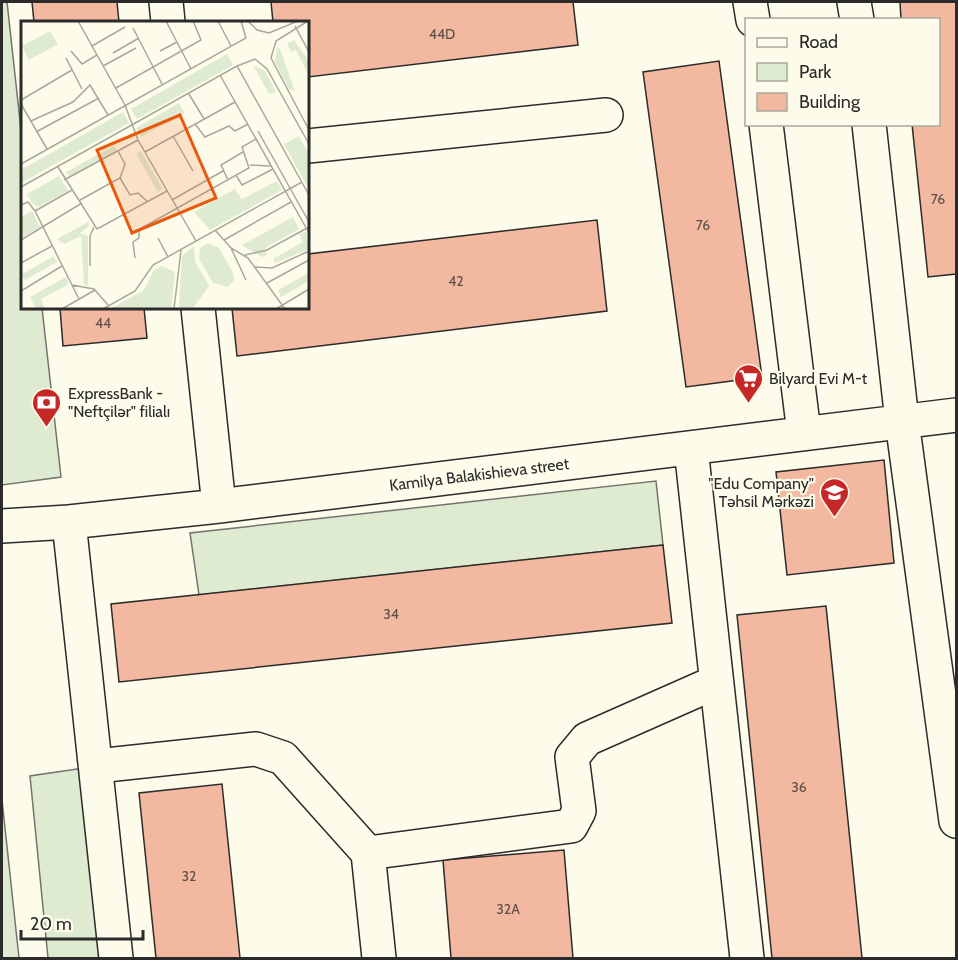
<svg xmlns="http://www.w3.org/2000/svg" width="958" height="960" font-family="Cabin,sans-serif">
	<rect width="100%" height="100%" fill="#fdfbea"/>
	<path fill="#deebd1" stroke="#74746e" stroke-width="1.5" d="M 2,2 L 7,2 L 22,139 L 22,308 L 42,308 L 61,477 L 2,485 Z
		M 656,481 L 663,545 L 199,595 L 190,533 Z
		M 97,766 L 116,958 L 48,958 L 30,776 Z
		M 2,800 L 19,958 L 2,958 Z"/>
	<path fill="#f2b8a0" stroke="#2b2b2b" stroke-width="1.5" d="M 32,2 L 117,2 L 119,22 L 34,22 Z
		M 271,2 L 573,2 L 578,45 L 308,77 L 308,22 L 273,22 Z
		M 900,2 L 956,2 L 956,274 L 928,277 L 912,124 L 938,124 L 938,20 L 901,20 Z
		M 719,61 L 762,377 L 686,387 L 643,72 Z
		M 597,220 L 607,311 L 237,356 L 232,308 L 308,308 L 308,254 Z
		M 60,308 L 144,308 L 147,338 L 63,346 Z
		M 884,460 L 894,563 L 787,575 L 776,472 Z
		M 663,545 L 672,623 L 119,682 L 111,604 Z
		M 826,606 L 862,958 L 772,958 L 737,615 Z
		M 222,784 L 240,958 L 156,958 L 139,793 Z
		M 564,850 L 573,958 L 451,958 L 443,860 Z"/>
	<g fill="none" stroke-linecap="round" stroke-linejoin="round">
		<defs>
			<path id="minor" d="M 166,2 L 168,22
				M 750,2 L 753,20
				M 854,2 L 857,20
				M 766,124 L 804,433
				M 869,124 L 902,421 L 956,821
				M 308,146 L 606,115
				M 198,308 L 219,506
				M 691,448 L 747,958
				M 69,522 L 116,958
				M 2,526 L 69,522 L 219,506 L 956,415
				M 97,766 L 256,749 L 283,758 L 368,853 L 379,958
				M 368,853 L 571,826 L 579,811 L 572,757 L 587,739 L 716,682"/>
		</defs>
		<use href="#minor" stroke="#2b2b2b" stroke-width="36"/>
		<use href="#minor" stroke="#fdfbea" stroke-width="33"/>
	</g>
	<defs>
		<symbol id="supermarket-pin" viewBox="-11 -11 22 30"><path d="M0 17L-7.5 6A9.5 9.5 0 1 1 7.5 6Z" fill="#c62828" stroke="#fdfbea"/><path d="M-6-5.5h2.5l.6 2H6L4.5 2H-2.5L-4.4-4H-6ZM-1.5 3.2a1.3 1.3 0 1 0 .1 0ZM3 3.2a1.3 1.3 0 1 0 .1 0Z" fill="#fff"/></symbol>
		<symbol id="bank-pin" viewBox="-11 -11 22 30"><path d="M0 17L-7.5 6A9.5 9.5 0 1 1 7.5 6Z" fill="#c62828" stroke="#fdfbea"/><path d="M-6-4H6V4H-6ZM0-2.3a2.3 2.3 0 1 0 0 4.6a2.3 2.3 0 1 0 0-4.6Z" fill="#fff"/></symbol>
		<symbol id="school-pin" viewBox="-11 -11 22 30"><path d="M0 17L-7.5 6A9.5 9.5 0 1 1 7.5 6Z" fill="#c62828" stroke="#fdfbea"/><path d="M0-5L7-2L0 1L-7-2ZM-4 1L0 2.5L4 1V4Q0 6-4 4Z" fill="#fff"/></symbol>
	</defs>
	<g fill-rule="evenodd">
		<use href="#supermarket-pin" x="732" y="362" width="33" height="45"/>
		<use href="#bank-pin" x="30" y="386" width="33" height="45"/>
		<use href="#school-pin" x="818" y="476" width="33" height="45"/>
	</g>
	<g text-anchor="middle" stroke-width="4.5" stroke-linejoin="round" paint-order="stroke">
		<g font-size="14" fill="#5d4e48">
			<text x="442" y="39">44D</text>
			<text x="938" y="204">76</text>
			<text x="703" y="230">76</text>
			<text x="456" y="286">42</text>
			<text x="103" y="328">44</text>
			<text x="391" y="619">34</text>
			<text x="799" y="792">36</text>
			<text x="189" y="881">32</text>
			<text x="508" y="914">32A</text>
		</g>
		<g font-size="16" fill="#2b2b2b" stroke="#fdfbea" text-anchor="start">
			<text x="769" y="384">Bilyard Evi M-t</text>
			<text x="68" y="399">ExpressBank -<tspan x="68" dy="18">"Neftçilər" filialı</tspan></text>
			<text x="814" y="489" text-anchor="end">"Edu Company"<tspan x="814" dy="18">Təhsil Mərkəzi</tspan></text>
		</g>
		<g font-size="16" fill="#2b2b2b" stroke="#fdfbea">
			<text transform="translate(479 474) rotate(-7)" y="6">Kamilya Balakishieva street</text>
		</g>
	</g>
	<g transform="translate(21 21)">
		<rect width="288" height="288" fill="#fdfbea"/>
		<path d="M 29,10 L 37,23 L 8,39 L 1,25 ZM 273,19 L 288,40 L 288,55 L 275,29 L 270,31 L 266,23 ZM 256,26 L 259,28 L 274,70 L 268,68 L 254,41 ZM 206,33 L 212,44 L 116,98 L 110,88 ZM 232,44 L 244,50 L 255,71 L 248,73 ZM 158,82 L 164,92 L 120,116 L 115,107 ZM 102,91 L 108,102 L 0,162 L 0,149 ZM 278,115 L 288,133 L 288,169 L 263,123 ZM 93,125 L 97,130 L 48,156 L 45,151 ZM 120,130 L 142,168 L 137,171 L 115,133 ZM 38,155 L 47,170 L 17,186 L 11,182 L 6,173 ZM 256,160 L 261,169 L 189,209 L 173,191 L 214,168 L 221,178 ZM 11,190 L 19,206 L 0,217 L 0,196 ZM 272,196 L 278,208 L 244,227 L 246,234 L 241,236 L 221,224 ZM 67,201 L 68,205 L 59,212 L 67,215 L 67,265 L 63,264 L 60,215 L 43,223 L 36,218 ZM 285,210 L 288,228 L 254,242 L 252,238 L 282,221 L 278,213 ZM 187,222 L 198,227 L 212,252 L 213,259 L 207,266 L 192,262 L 178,238 L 179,227 ZM 173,225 L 174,240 L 188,265 L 173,286 L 163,288 L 158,286 L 161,235 ZM 33,235 L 36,241 L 4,259 L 1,253 ZM 141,245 L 154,251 L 150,288 L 89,288 L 123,269 L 133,249 ZM 288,252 L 288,260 L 260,276 L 257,269 ZM 45,256 L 48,263 L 20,278 L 24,288 L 15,288 L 9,276 Z" fill="#deebd1"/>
		<path fill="none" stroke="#a9a89e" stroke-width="1.5" d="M 57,0 L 104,84 L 117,119 L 175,220M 145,0 L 170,48M 197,0 L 210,25M 227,0 L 236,9 L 248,12 L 277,0M 287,0 L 255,20 L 250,37 L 288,109M 274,5 L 288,31M 112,7 L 141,63M 71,25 L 104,6M 50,30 L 61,43 L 76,34M 139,30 L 156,21M 92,32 L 118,17M 45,37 L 61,68M 82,45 L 115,27M 216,45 L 288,174M 199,54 L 288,212M 95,67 L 180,19 L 172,0M 168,73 L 183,98M 0,79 L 51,49M 0,83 L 26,128M 10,100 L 52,81 L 69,64 L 87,94M 174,103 L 184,116 L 208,105 L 214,110 L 227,103M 237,110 L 288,201M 15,111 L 78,77M 152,115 L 172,150M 124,131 L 214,81M 0,143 L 225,17 L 220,0M 229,144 L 250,145M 37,146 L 76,208 L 146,170M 215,154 L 221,164 L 252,148M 99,157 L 109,174 L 117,172 L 127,181M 43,159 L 117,119M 207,159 L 200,144 L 222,131M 0,166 L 216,45 L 234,38 L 246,48 L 288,123M 59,179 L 99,157 L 104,143 L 97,130M 151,179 L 202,150M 0,184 L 7,181 L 14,190 L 58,278M 14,190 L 51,169M 194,209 L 210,227 L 227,237 L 264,288M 110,213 L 228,147 L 221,126 L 235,118M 137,217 L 147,236M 0,219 L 61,182M 203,219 L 270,181M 210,227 L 225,259M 224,234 L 246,229 L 288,206M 114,237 L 112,221 L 118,217 L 118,210M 0,242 L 31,225M 69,245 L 69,215 L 73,206M 234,246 L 251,247 L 288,230M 246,262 L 288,239M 51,264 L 73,268 L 87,284M 0,270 L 41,245M 41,288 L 74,269M 82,288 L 114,270 L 132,244 L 281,161M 153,288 L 160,229M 255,288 L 288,268"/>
		<path fill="#e8590c" fill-opacity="0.15" stroke="#e8590c" stroke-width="3" d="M 159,94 L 195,177 L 111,212 L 76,129 Z"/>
		<rect width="288" height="288" fill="none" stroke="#2b2b2b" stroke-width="3"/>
	</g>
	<rect width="958" height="960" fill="none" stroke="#2b2b2b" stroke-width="6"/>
	<rect x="745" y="18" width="195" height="108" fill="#fdfbea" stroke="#a9a89e" stroke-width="1.5"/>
	<rect x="757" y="38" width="30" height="9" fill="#fdfbea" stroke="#a9a89e" stroke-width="1.5"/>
	<text x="799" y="48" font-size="18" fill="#2b2b2b">Road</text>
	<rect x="757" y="63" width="30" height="18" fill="#deebd1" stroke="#a9a89e" stroke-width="1.5"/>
	<text x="799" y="78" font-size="18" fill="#2b2b2b">Park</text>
	<rect x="757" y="93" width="30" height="18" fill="#f2b8a0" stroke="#a9a89e" stroke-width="1.5"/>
	<text x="799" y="108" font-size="18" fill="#2b2b2b">Building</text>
	<path d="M21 930v9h122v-9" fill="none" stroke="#2b2b2b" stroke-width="3"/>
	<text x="30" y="930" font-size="18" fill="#2b2b2b" stroke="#fdfbea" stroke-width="4.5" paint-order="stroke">20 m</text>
</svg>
